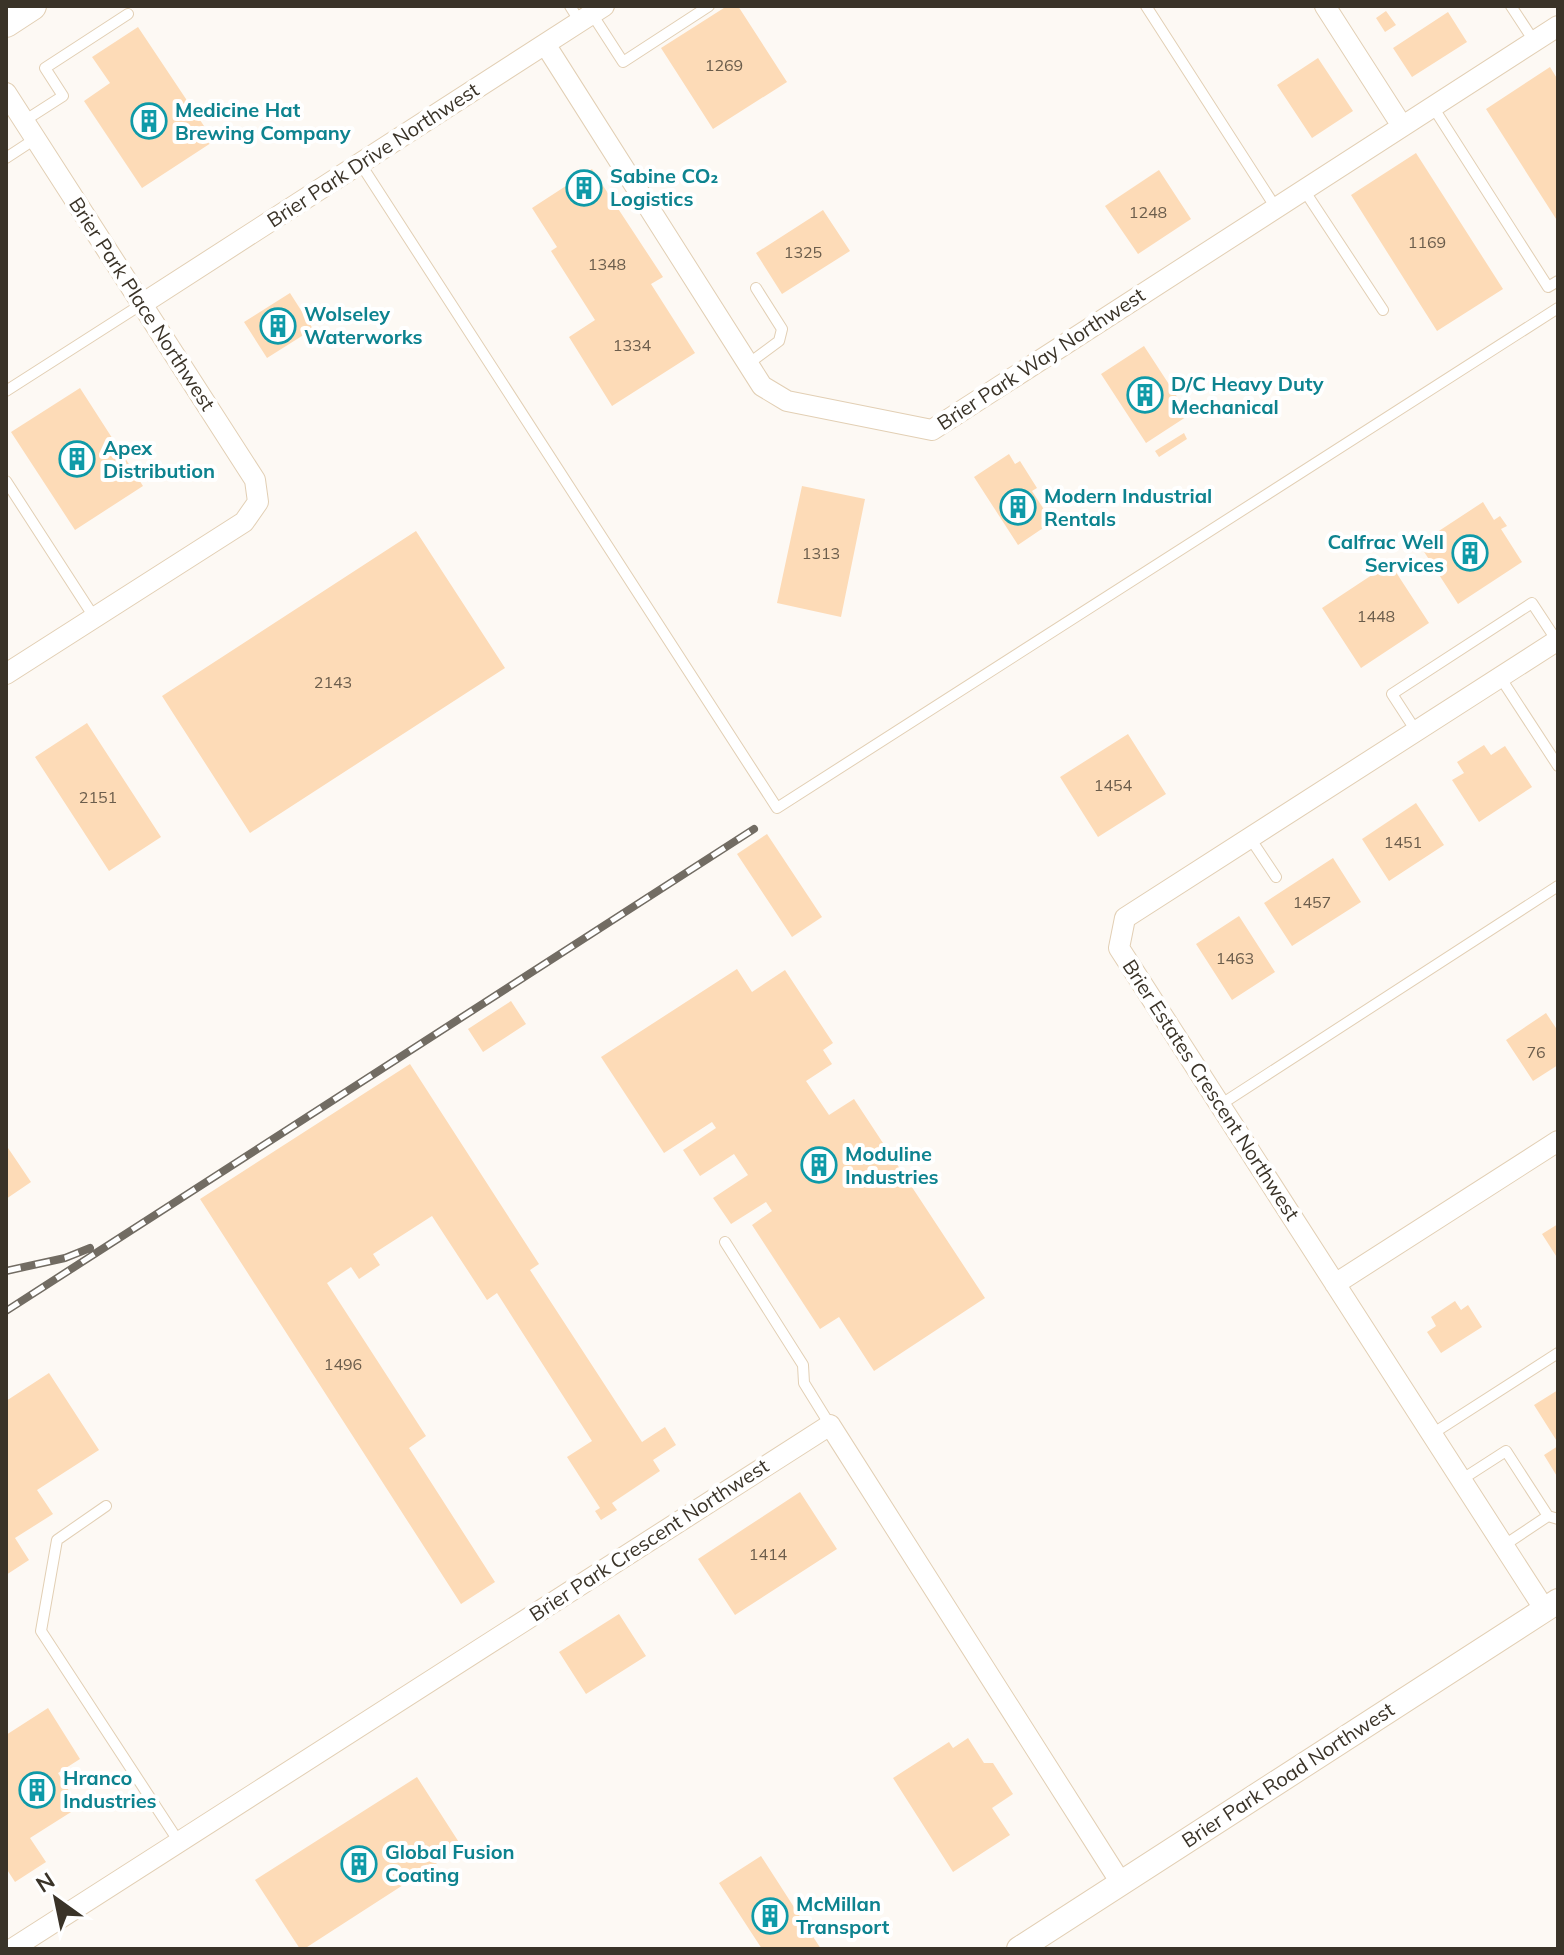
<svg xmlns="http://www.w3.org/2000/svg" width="1564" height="1955" font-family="Mulish,sans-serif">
	<rect width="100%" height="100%" fill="#fdf9f4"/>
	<path fill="#fddbb7" d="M 727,6 L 738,6 L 787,82 L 713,129 L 661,48 Z
		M 1386,11 L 1396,25 L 1385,32 L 1376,18 Z
		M 1448,12 L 1467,42 L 1412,77 L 1393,48 Z
		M 138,27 L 214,141 L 142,188 L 84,101 L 110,83 L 92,57 Z
		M 1318,58 L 1353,111 L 1312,138 L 1277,85 Z
		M 1550,67 L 1558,80 L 1558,222 L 1486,109 Z
		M 1416,153 L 1503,289 L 1437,331 L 1351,195 Z
		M 592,169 L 663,277 L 651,284 L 695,353 L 612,406 L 569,337 L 595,320 L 551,251 L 557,247 L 532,208 Z
		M 1159,170 L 1191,219 L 1138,254 L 1105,206 Z
		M 823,210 L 850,251 L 782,294 L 756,253 Z
		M 290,293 L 313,329 L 267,358 L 244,322 Z
		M 1144,346 L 1189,415 L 1146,443 L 1101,374 Z
		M 80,388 L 143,486 L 75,530 L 11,432 Z
		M 1184,433 L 1187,439 L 1159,457 L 1155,451 Z
		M 1009,454 L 1015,464 L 1020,461 L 1037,488 L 1032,491 L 1052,522 L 1018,545 L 974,477 Z
		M 802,486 L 865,499 L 841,617 L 777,603 Z
		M 1483,502 L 1494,520 L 1500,516 L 1507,526 L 1501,529 L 1522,562 L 1458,604 L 1419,544 Z
		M 416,531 L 505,668 L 250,833 L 162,696 Z
		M 1390,563 L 1429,623 L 1361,668 L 1322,608 Z
		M 87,723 L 161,837 L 109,871 L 35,757 Z
		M 1128,734 L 1166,794 L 1098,837 L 1060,777 Z
		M 1484,745 L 1491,755 L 1505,746 L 1532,787 L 1479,822 L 1452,780 L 1464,773 L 1457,762 Z
		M 1416,803 L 1444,845 L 1389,881 L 1362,839 Z
		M 767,834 L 822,917 L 792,937 L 737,854 Z
		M 1333,858 L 1361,902 L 1292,946 L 1264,903 Z
		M 1239,916 L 1275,972 L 1232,1000 L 1196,944 Z
		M 737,969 L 752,992 L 785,970 L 833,1043 L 823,1050 L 832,1064 L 806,1081 L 829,1115 L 854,1099 L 985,1298 L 874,1371 L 839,1317 L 820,1329 L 752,1225 L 772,1211 L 766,1202 L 731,1224 L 713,1198 L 748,1175 L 734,1154 L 700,1176 L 683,1150 L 716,1128 L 712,1122 L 664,1153 L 601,1057 Z
		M 511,1001 L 526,1024 L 483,1052 L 468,1029 Z
		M 1546,1013 L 1558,1031 L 1558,1065 L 1533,1081 L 1506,1040 Z
		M 410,1064 L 539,1264 L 530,1270 L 642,1442 L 665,1427 L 676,1445 L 653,1460 L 660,1471 L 612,1503 L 617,1510 L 601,1520 L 595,1511 L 600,1508 L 567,1457 L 592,1441 L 497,1293 L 487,1300 L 432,1216 L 373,1254 L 380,1265 L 359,1279 L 351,1267 L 327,1283 L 426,1436 L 409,1448 L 495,1582 L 461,1604 L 200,1199 Z
		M 6,1145 L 31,1182 L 6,1199 Z
		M 1558,1224 L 1558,1259 L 1542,1234 Z
		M 1455,1301 L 1461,1310 L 1468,1305 L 1482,1327 L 1441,1353 L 1427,1332 L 1436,1326 L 1431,1317 Z
		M 49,1373 L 99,1450 L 37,1490 L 53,1514 L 15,1538 L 29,1560 L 6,1575 L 6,1401 Z
		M 1558,1390 L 1558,1443 L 1534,1405 Z
		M 1558,1446 L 1558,1478 L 1544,1455 Z
		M 800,1492 L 837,1549 L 735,1615 L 698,1559 Z
		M 619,1614 L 646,1656 L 586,1694 L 559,1652 Z
		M 48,1708 L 80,1759 L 58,1773 L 79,1807 L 30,1838 L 46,1862 L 15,1882 L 6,1868 L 6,1735 Z
		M 968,1738 L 984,1763 L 993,1763 L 1013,1794 L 992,1808 L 1010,1835 L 953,1872 L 893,1778 L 949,1742 L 953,1748 Z
		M 417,1777 L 462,1847 L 304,1949 L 300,1949 L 255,1880 Z
		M 761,1856 L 821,1949 L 762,1949 L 719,1883 Z"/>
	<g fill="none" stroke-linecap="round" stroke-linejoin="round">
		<defs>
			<path id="service" d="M 570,6 L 580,22
				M 1146,6 L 1276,208
				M 1511,6 L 1534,41
				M 592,14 L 623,62 L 709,6
				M 1433,107 L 1548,287 L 1558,281
				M 24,121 L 63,96 L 45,68 L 128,14
				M 6,158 L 35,139
				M 360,163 L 777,808 L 1558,308
				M 1304,190 L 1383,310
				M 748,364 L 779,341 L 782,329 L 756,288
				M 6,391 L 142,304
				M 6,481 L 94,617
				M 1500,677 L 1558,766
				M 1416,731 L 1392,694 L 1532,603 L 1557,641
				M 1250,838 L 1276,877
				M 1220,1105 L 1558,886
				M 725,1242 L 803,1365 L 804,1383 L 830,1425
				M 1432,1434 L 1558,1353
				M 1461,1480 L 1506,1451 L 1548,1516 L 1558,1519
				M 106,1506 L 57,1540 L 41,1631 L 179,1842
				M 1503,1546 L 1548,1516"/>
			<path id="minor" d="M 1325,6 L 1402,126
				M 545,44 L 762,386 L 787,401 L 932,430 L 1558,26
				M 6,93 L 255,480 L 258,502 L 244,522 L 6,674
				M 142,304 L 604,6
				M 1335,1284 L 1558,1141
				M 1545,1610 L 1119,948 L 1125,918 L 1558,640
				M 12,1949 L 830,1425 L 1121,1883"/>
			<path id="tertiary" d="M 1019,1949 L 1558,1601"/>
			<path id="secondary" d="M 6,23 L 32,6"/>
		</defs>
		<use href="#service" stroke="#e2cfb4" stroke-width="12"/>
		<use href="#minor" stroke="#e2cfb4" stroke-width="22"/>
		<use href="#tertiary" stroke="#e2cfb4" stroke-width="26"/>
		<use href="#secondary" stroke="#e2cfb4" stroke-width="30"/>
		<use href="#service" stroke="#fff" stroke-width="10"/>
		<use href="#minor" stroke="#fff" stroke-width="20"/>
		<use href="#tertiary" stroke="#fff" stroke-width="24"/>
		<use href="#secondary" stroke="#fff" stroke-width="28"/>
		<defs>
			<path id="rail" d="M 6,1271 L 65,1258 L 90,1248
				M 6,1311 L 754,829"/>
		</defs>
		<use href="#rail" stroke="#726c63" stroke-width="8"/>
		<use href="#rail" stroke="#fff" stroke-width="5" stroke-dasharray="15" stroke-linecap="butt"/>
	</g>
	<defs>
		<symbol id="building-ring" viewBox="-11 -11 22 22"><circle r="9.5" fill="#fff" stroke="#0f9aa8" stroke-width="1.5"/><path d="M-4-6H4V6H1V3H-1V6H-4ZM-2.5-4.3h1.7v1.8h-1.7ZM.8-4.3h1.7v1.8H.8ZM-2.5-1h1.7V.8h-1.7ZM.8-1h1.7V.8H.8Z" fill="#0f9aa8"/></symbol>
	</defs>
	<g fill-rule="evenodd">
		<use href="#building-ring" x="129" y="101" width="40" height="40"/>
		<use href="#building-ring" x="564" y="168" width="40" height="40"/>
		<use href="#building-ring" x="258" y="306" width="40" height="40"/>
		<use href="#building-ring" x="1125" y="375" width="40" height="40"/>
		<use href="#building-ring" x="57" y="439" width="40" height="40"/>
		<use href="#building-ring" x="998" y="487" width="40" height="40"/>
		<use href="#building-ring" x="1450" y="533" width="40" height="40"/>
		<use href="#building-ring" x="799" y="1145" width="40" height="40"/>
		<use href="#building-ring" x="17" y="1770" width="40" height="40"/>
		<use href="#building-ring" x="339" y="1844" width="40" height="40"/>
		<use href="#building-ring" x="750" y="1896" width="40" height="40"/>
	</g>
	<g text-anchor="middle" stroke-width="8" stroke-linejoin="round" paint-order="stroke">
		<g font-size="16" fill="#6b5d4c">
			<text x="724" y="71">1269</text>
			<text x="1148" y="218">1248</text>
			<text x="1427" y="248">1169</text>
			<text x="803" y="258">1325</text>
			<text x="607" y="270">1348</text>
			<text x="632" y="351">1334</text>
			<text x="821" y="559">1313</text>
			<text x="1376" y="622">1448</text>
			<text x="333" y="688">2143</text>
			<text x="1113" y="791">1454</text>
			<text x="98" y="803">2151</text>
			<text x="1403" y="848">1451</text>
			<text x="1312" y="908">1457</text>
			<text x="1235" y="964">1463</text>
			<text x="1536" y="1058">76</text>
			<text x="343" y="1370">1496</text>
			<text x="768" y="1560">1414</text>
		</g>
		<g font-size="20" font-weight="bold" fill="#0d838f" stroke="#fff" text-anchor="start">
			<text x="175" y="117">Medicine Hat<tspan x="175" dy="23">Brewing Company</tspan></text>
			<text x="610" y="183">Sabine CO₂<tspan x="610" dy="23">Logistics</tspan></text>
			<text x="304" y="321">Wolseley<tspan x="304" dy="23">Waterworks</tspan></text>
			<text x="1171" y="391">D/C Heavy Duty<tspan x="1171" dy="23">Mechanical</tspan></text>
			<text x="103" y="455">Apex<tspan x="103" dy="23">Distribution</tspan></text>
			<text x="1044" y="503">Modern Industrial<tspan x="1044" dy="23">Rentals</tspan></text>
			<text x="1444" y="549" text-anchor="end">Calfrac Well<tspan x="1444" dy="23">Services</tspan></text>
			<text x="845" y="1161">Moduline<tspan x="845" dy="23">Industries</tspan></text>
			<text x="63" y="1785">Hranco<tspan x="63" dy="23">Industries</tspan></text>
			<text x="385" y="1859">Global Fusion<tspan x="385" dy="23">Coating</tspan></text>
			<text x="796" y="1911">McMillan<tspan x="796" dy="23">Transport</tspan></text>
		</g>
		<g font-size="20" fill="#3a3328" stroke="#fff">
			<text transform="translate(373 155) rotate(-33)" y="7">Brier Park Drive Northwest</text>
			<text transform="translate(142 304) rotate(57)" y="7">Brier Park Place Northwest</text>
			<text transform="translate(1041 359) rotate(-33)" y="7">Brier Park Way Northwest</text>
			<text transform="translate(1211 1090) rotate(57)" y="7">Brier Estates Crescent Northwest</text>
			<text transform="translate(649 1540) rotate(-33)" y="7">Brier Park Crescent Northwest</text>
			<text transform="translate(1288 1775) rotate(-33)" y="7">Brier Park Road Northwest</text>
		</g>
	</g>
	<rect width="1564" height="1955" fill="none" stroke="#3a3328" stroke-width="16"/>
	<g transform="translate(56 1899) rotate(327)" stroke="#ffffff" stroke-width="6" paint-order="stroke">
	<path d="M0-6L14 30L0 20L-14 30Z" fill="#3a3328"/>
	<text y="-12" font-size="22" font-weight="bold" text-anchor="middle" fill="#3a3328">N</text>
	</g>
</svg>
